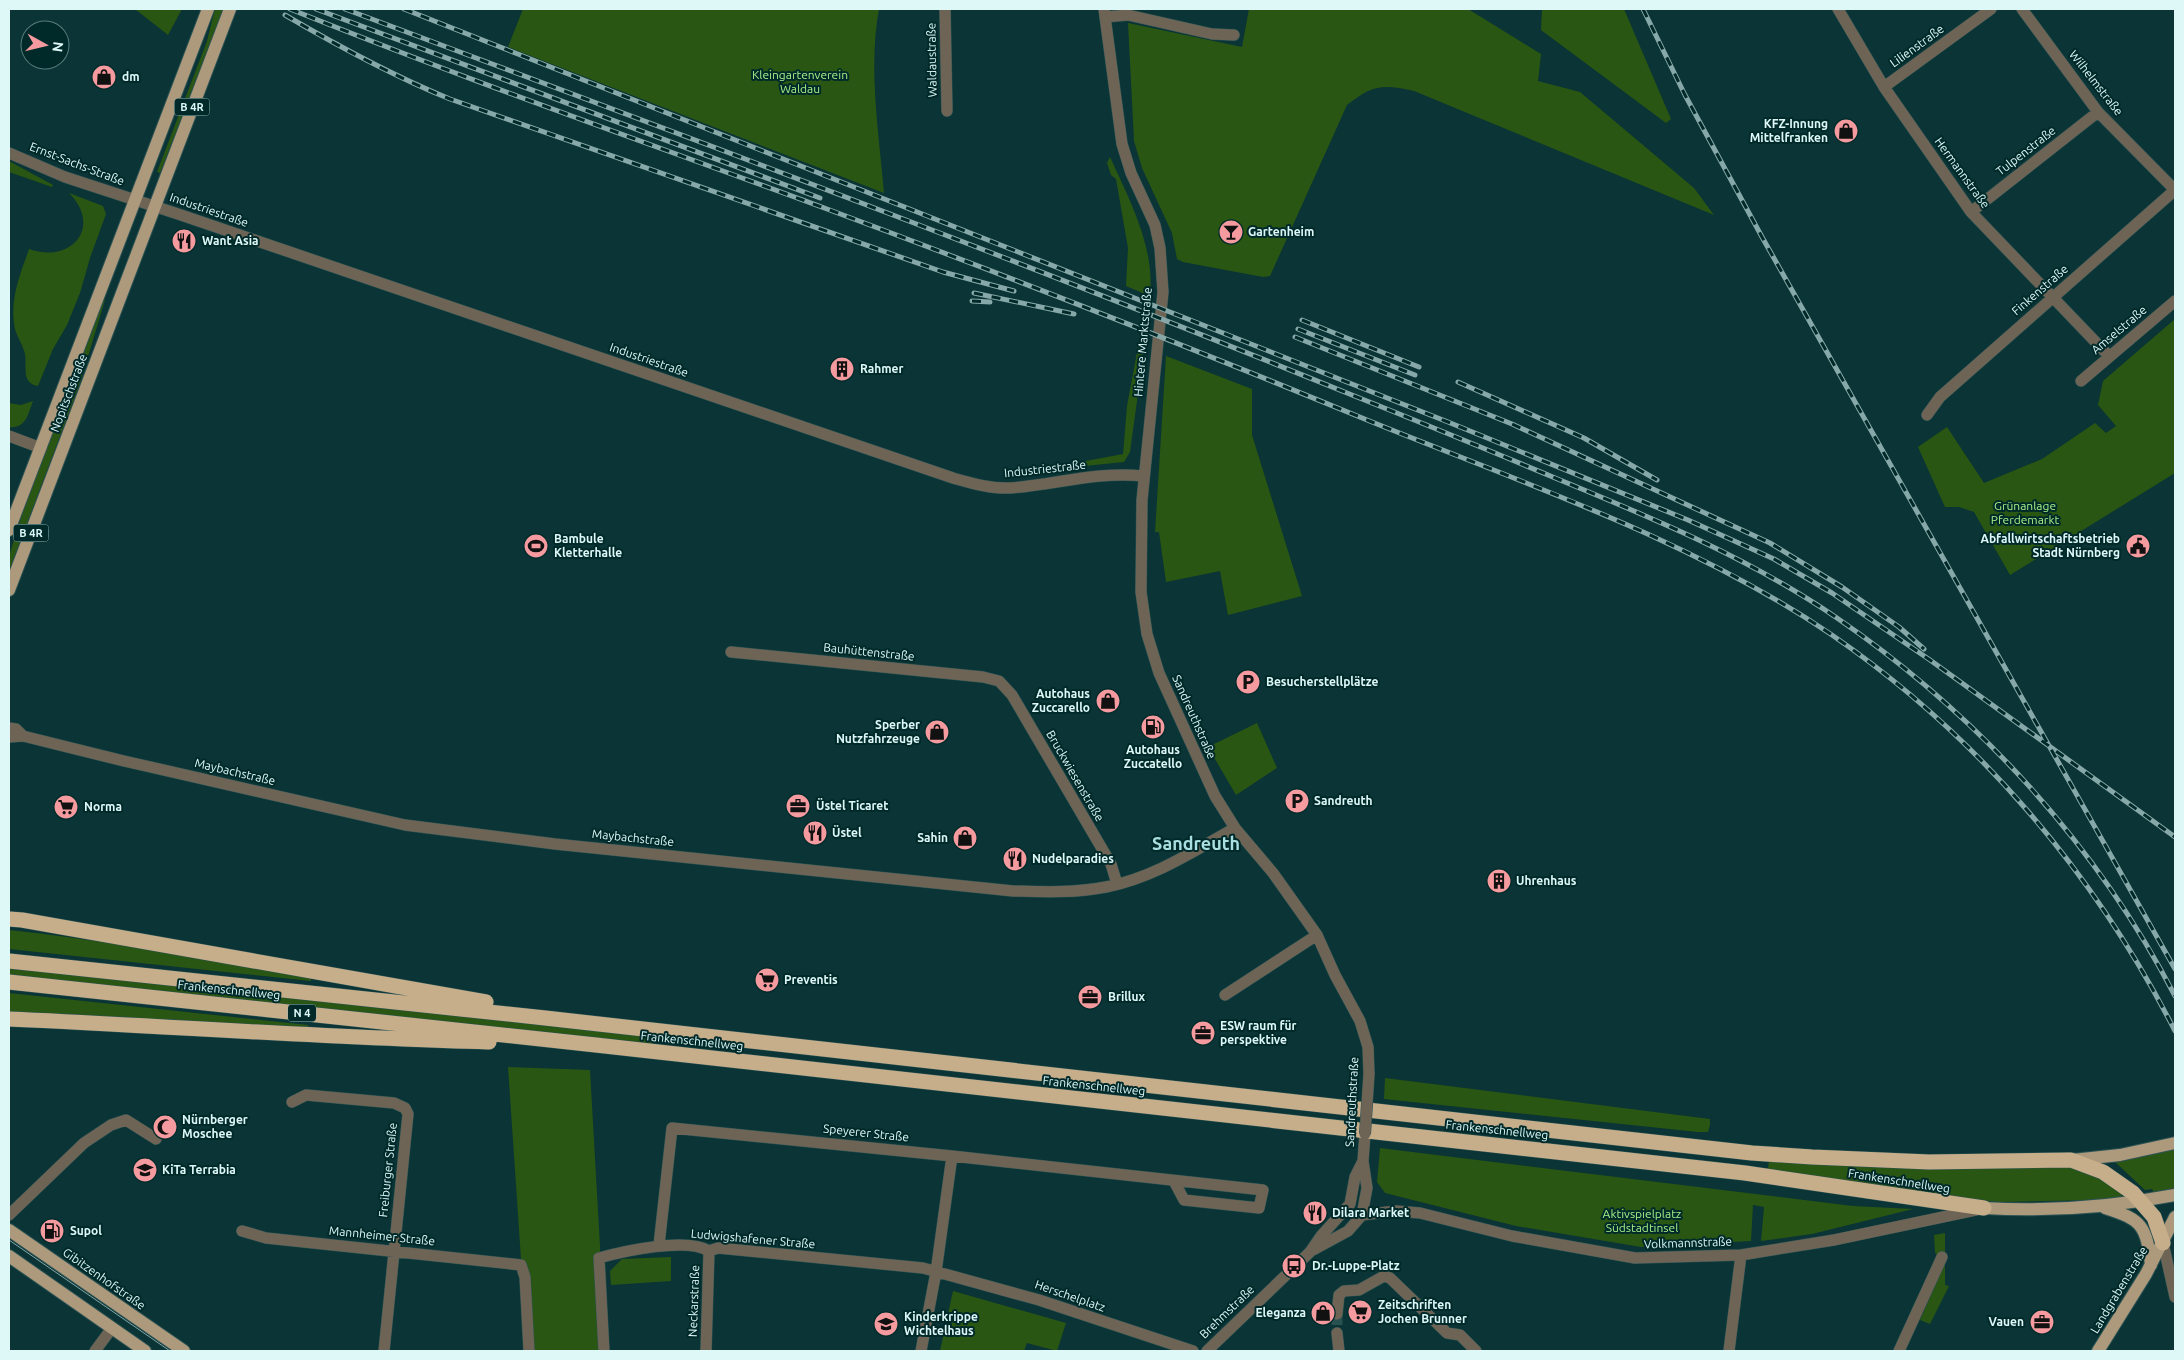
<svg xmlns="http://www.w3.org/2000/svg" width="2184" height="1360" font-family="Ubuntu,sans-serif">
	<rect width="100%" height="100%" fill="#0a3435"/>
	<path fill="#2a5613" d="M 135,9 L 182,9 L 168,35 Z
		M 215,9 L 224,9 L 160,173 L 157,172 L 207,41 Z
		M 523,9 L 879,9 C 868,68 879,133 884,193 L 508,47 Z
		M 1249,9 L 1468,9 L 1541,54 L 1538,81 L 1580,92 L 1694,188 L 1714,215 L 1414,91 C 1381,84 1373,85 1347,105 L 1270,276 L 1263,277 L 1183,262 L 1177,259 L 1172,233 L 1142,168 L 1134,141 L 1128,23 L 1242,47 Z
		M 1542,9 L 1624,9 L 1671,119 L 1666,123 L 1541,30 Z
		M 1110,157 C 1130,201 1155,247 1150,296 L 1126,286 L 1128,248 L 1116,179 L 1111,175 L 1107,163 Z
		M 9,161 L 53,185 L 52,187 L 9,172 Z
		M 69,193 L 103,206 L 106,214 L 90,258 L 80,293 L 67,325 L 53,349 L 38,386 C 21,383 27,367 25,354 C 23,345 17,337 15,329 C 9,300 20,275 29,249 C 71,264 103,227 69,193 Z
		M 105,300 L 80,383 L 9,571 L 9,556 L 24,508 L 102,301 Z
		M 2175,319 L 2175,473 L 2010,575 L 1974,512 L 1959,507 L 1945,507 L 1918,447 L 1947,427 L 1984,483 L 2042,459 L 2095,423 L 2106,433 L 2116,426 L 2098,405 L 2103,381 Z
		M 1138,347 L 1144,350 L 1130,452 L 1124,462 L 1055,469 L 1054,467 L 1123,454 L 1127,406 Z
		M 1166,356 L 1252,389 L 1252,435 L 1302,596 L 1228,615 L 1220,571 L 1166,582 L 1159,532 L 1155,532 Z
		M 33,401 C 28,414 26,429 9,427 L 9,403 L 21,405 Z
		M 1257,723 L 1277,768 L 1236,795 L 1208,747 Z
		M 9,930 C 110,941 211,959 311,977 L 311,981 L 9,949 Z
		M 9,968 L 655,1037 L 654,1045 L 9,975 Z
		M 9,993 L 308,1025 L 308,1027 L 9,1013 Z
		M 508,1067 L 590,1070 L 600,1246 L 600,1351 L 531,1351 L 527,1266 L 521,1259 Z
		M 1385,1078 L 1710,1119 L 1710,1125 L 1708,1132 L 1698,1132 L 1384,1099 Z
		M 1380,1148 L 1853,1206 L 1913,1209 L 1812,1234 L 1761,1241 L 1764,1207 L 1753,1205 L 1751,1241 L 1641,1247 L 1516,1226 L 1385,1193 L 1377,1182 Z
		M 2175,1148 L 2175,1189 L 2154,1193 L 2152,1189 L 2145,1190 L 2114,1161 L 2146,1156 Z
		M 1769,1160 C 1868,1169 1966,1167 2066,1166 L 2086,1171 L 2124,1193 L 2120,1197 L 2096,1200 L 1998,1202 L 1928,1195 L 1768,1169 Z
		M 1945,1233 L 1945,1285 L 1949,1286 L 1930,1324 L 1920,1320 L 1943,1268 L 1935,1252 L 1934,1235 Z
		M 671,1257 L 671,1281 L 611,1285 L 610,1271 L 622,1259 Z
		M 953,1291 L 1066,1323 L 1057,1351 L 1027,1343 L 1024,1351 L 940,1351 Z"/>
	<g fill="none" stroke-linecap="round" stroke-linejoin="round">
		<path stroke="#2a5152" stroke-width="11" stroke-dasharray="11 5.5" stroke-linecap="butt" d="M 1337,1314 L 1337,1333"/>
		<defs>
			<path id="minor" d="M 945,9 L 947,111
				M 1104,9 L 1122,144 L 1131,173 L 1155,225 L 1160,248 L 1163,292 L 1142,500 L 1141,592 L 1147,634 L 1159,673 L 1215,796 L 1235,828 L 1273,873 L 1317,935 L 1335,975 L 1360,1021 L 1368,1047 L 1369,1074
				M 1838,9 L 1884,87 L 1971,212 L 2109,356
				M 2022,9 L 2098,112 L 2175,190
				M 1105,17 L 1128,15 L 1212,34 L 1234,35
				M 1884,87 L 1991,9
				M 9,153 L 65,177 L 181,215 L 953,478 C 971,483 991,489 1010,488 C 1054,485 1098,471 1143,476
				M 1971,212 L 2098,112
				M 2081,381 L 2175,301
				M 1927,415 L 1940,397 L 2175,190
				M 9,436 L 41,448
				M 731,652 L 983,677 L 999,681 L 1012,695 L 1111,864 L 1117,884
				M 9,728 L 16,729 L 23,736
				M 9,737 L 23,736 L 124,761 L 405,825 L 555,844 L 1013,891 C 1045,892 1075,893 1106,887 C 1153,878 1194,851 1235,828
				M 1225,995 L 1317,935
				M 292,1102 L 306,1095 L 394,1103 L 405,1108 L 408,1114 L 384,1351
				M 9,1215 L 84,1143 L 111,1125 L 126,1120 L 156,1139
				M 1362,1215 L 1396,1211 L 1420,1213 L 1512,1236 L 1635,1258 L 1741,1255 L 1834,1240 L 1976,1210
				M 242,1231 L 266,1238 L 521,1265 L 525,1277 L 529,1351
				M 2163,1243 L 2175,1297
				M 659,1245 L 672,1128 L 952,1156 L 1263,1190 L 1259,1208 L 1184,1200 L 1174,1181
				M 1313,1250 L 1348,1231 L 1362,1215 L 1367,1188 L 1363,1161 L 1365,1134
				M 1337,1314 L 1339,1295 L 1344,1291 L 1359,1290 L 1384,1276 L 1390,1278 L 1447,1333 L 1460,1335 L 1476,1351
				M 1337,1333 L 1339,1351
				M 95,1351 L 112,1328
				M 604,1351 L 599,1258 C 624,1251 687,1237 709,1251 L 718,1248 L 923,1268 L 1039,1300 L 1193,1351
				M 706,1351 L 709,1251
				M 921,1351 L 936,1272 L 952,1156
				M 1207,1351 L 1310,1252 L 1321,1236 L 1350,1204 L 1355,1177 L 1363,1161
				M 1729,1351 L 1741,1255
				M 1899,1351 L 1942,1257"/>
			<path id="major" d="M 9,530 L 208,9
				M 9,590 L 230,9
				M 2072,1160 L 2120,1155 L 2175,1143
				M 1984,1208 C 2049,1212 2112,1207 2175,1195
				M 2105,1208 C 2143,1220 2146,1226 2151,1265
				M 9,1230 L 184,1351
				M 9,1256 L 145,1351
				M 2098,1351 L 2146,1274 L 2175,1217"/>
			<path id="highway" d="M 9,919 L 22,920 L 486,1002
				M 9,961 L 545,1018 L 1752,1153 L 1812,1157 L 1929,1162 L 2071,1160 L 2103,1172 L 2133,1193 L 2154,1217 L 2163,1243
				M 9,982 L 596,1045 L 1745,1173 L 1984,1208
				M 9,1019 C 169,1026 329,1038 489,1042"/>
		</defs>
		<use href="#minor" stroke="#2c5354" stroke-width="12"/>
		<use href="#major" stroke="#2c5354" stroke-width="14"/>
		<use href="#highway" stroke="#2c5354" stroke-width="16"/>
		<use href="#minor" stroke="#6d6455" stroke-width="11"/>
		<use href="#major" stroke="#ad997c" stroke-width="12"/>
		<use href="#highway" stroke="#c7ae8b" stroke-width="15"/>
		<path stroke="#87a8a8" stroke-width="1" d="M 9,1240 L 170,1351"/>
		<defs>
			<path id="rail" d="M 290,9 C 467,80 648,143 827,209 C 1010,277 1192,348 1372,422 C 1528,485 1692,540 1832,635 C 1979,736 2095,874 2175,1031
				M 316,9 L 820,198
				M 345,9 C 682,135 1019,260 1352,395 C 1422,423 1491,451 1560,480 C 1655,519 1751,559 1837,618 C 1977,714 2097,845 2175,996
				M 404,9 L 1448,422 L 1688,520 L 1774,559 L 1832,593 L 1930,660 L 2175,837
				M 1643,9 L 1685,95 L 1762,237 L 2175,969
				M 285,15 C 338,46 393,76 450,99 L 943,272 L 1014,291
				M 974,293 L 1074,314
				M 972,301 L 990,302
				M 1302,320 L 1419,367
				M 1298,329 L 1415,375
				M 1295,337 L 1512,424 L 1770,543 L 1842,587 L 1899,627 L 1924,649
				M 1458,382 L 1584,438 L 1657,480"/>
		</defs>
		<use href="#rail" stroke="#87a8a8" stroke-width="5"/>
		<use href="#rail" stroke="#002a2a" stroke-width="3" stroke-dasharray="9" stroke-linecap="butt"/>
		<defs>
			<path id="minor-bridge" d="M 1365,1134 L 1369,1074"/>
		</defs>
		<use href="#minor-bridge" stroke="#2c5354" stroke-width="12" stroke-linecap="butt"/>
		<use href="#minor-bridge" stroke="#6d6455" stroke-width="11"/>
	</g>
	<defs>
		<symbol id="shop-disc" viewBox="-11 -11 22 22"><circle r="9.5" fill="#f59b9f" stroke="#002a2a"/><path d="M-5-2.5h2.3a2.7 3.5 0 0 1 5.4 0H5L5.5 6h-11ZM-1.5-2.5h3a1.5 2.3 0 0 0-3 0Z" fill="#111"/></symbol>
		<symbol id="bar-disc" viewBox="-11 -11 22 22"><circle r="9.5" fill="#f59b9f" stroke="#002a2a"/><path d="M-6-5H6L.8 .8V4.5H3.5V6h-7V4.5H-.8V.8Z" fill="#111"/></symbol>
		<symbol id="restaurant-disc" viewBox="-11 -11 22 22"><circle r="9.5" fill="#f59b9f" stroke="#002a2a"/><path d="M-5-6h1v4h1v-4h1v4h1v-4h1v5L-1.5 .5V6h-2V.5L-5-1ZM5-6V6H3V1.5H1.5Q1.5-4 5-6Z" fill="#111"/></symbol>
		<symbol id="building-disc" viewBox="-11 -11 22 22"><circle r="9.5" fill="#f59b9f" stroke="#002a2a"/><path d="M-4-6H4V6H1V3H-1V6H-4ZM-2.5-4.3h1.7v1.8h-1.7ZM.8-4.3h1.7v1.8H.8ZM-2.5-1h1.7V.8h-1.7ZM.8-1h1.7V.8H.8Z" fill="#111"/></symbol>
		<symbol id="stadium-disc" viewBox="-11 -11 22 22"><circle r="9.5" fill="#f59b9f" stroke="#002a2a"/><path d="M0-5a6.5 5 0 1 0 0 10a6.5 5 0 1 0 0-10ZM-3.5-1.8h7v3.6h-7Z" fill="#111"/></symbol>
		<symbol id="civic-disc" viewBox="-11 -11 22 22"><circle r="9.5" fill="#f59b9f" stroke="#002a2a"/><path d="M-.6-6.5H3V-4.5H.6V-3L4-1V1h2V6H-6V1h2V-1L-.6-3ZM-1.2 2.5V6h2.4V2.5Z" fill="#111"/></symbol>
		<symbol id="parking-disc" viewBox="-11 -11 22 22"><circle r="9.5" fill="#f59b9f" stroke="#002a2a"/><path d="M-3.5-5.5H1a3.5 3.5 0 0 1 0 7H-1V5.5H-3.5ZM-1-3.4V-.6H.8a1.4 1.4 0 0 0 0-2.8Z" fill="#111"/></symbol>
		<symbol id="fuel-disc" viewBox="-11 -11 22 22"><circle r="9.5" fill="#f59b9f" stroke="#002a2a"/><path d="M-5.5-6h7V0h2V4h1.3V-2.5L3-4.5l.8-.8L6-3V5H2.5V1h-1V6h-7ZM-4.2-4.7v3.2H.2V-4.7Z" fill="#111"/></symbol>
		<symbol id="office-disc" viewBox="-11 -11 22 22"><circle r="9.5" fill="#f59b9f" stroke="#002a2a"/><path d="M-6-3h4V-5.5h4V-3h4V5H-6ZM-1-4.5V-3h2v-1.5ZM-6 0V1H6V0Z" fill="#111"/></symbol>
		<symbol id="supermarket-disc" viewBox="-11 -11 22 22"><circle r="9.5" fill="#f59b9f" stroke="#002a2a"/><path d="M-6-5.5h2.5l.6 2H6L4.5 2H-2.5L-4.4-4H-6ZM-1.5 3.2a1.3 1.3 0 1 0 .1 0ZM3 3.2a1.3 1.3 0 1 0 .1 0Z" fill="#111"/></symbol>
		<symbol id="mosque-disc" viewBox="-11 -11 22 22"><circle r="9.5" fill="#f59b9f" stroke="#002a2a"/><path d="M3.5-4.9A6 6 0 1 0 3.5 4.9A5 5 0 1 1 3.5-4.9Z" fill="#111"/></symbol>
		<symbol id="school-disc" viewBox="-11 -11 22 22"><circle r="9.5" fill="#f59b9f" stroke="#002a2a"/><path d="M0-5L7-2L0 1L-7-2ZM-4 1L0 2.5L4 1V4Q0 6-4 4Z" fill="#111"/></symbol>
		<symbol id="bus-disc" viewBox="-11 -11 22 22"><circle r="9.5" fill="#f59b9f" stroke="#002a2a"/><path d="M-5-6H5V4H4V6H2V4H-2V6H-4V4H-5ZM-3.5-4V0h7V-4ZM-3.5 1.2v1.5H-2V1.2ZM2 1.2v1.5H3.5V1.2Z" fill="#111"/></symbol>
	</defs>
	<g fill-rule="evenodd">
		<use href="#shop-disc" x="90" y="63" width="28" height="28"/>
		<use href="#shop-disc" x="1832" y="117" width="28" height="28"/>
		<use href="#bar-disc" x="1217" y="218" width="28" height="28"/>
		<use href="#restaurant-disc" x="170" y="227" width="28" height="28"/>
		<use href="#building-disc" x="828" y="355" width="28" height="28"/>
		<use href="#stadium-disc" x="522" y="532" width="28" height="28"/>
		<use href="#civic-disc" x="2124" y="532" width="28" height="28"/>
		<use href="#parking-disc" x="1234" y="668" width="28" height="28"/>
		<use href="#shop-disc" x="1094" y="687" width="28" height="28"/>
		<use href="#fuel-disc" x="1139" y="713" width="28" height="28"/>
		<use href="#shop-disc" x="923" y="718" width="28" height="28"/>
		<use href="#parking-disc" x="1283" y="787" width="28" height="28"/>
		<use href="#office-disc" x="784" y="792" width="28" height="28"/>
		<use href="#supermarket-disc" x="52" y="793" width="28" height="28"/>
		<use href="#restaurant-disc" x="801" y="819" width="28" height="28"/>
		<use href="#shop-disc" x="951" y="824" width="28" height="28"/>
		<use href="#restaurant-disc" x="1001" y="845" width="28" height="28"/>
		<use href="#building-disc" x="1485" y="867" width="28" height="28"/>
		<use href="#supermarket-disc" x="753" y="966" width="28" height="28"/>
		<use href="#office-disc" x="1076" y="983" width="28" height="28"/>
		<use href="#office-disc" x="1189" y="1019" width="28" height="28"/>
		<use href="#mosque-disc" x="151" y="1113" width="28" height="28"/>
		<use href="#school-disc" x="131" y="1156" width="28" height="28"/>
		<use href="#restaurant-disc" x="1301" y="1199" width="28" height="28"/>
		<use href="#fuel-disc" x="38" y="1217" width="28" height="28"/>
		<use href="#bus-disc" x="1280" y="1252" width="28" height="28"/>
		<use href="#supermarket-disc" x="1346" y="1298" width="28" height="28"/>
		<use href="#shop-disc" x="1309" y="1299" width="28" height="28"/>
		<use href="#office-disc" x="2028" y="1308" width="28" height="28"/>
		<use href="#school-disc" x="872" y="1310" width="28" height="28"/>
	</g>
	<g text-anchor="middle" stroke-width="4" stroke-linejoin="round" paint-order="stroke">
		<g fill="#002a2a" stroke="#9bbaba" stroke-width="1">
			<rect x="174.5" y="98.5" width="35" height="17" rx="4"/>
			<rect x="13.5" y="524.5" width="35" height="17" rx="4"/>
			<rect x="288" y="1004.5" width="28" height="17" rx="4"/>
		</g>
		<g font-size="11" font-weight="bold" fill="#def8f8">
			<text x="192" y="111">B 4R</text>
			<text x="31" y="537">B 4R</text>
			<text x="302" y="1017">N 4</text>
		</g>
		<g font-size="12" fill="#def8f8" stroke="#002a2a">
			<text transform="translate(1917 46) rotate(-36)" y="4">Lilienstraße</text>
			<text transform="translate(932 60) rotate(-91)" y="4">Waldaustraße</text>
			<text transform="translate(2096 83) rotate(52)" y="4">Wilhelmstraße</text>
			<text transform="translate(2026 151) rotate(-38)" y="4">Tulpenstraße</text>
			<text transform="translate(77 164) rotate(21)" y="4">Ernst-Sachs-Straße</text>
			<text transform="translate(1962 173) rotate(54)" y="4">Hermannstraße</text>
			<text transform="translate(209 210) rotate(19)" y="4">Industriestraße</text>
			<text transform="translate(2040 290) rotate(-41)" y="4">Finkenstraße</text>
			<text transform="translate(2119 330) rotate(-40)" y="4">Amselstraße</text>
			<text transform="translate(1143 342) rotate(-85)" y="4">Hintere Marktstraße</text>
			<text transform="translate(649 360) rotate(19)" y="4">Industriestraße</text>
			<text transform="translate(69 393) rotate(-69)" y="4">Nopitschstraße</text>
			<text transform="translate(1045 469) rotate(-6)" y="4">Industriestraße</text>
			<text transform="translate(869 652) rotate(6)" y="4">Bauhüttenstraße</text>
			<text transform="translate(1194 717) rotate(66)" y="4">Sandreuthstraße</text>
			<text transform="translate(235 772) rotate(13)" y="4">Maybachstraße</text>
			<text transform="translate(1075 776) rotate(60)" y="4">Bruckwiesenstraße</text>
			<text transform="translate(633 838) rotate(6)" y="4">Maybachstraße</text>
			<text transform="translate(229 990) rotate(6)" y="4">Frankenschnellweg</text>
			<text transform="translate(692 1041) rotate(6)" y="4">Frankenschnellweg</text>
			<text transform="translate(1094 1086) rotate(6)" y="4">Frankenschnellweg</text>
			<text transform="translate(1352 1102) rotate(-87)" y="4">Sandreuthstraße</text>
			<text transform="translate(1497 1130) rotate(6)" y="4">Frankenschnellweg</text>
			<text transform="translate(866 1133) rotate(6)" y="4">Speyerer Straße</text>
			<text transform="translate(388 1170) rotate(-84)" y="4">Freiburger Straße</text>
			<text transform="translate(1899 1181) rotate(9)" y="4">Frankenschnellweg</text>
			<text transform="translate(382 1236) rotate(6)" y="4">Mannheimer Straße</text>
			<text transform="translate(753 1239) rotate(5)" y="4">Ludwigshafener Straße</text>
			<text transform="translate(1688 1243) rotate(-2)" y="4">Volkmannstraße</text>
			<text transform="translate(104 1279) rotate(35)" y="4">Gibitzenhofstraße</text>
			<text transform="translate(2119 1290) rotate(-59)" y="4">Landgrabenstraße</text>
			<text transform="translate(1070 1296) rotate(19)" y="4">Herschelplatz</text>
			<text transform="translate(694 1301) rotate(-88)" y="4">Neckarstraße</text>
			<text transform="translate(1227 1312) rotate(-44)" y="4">Brehmstraße</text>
		</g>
		<g font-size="12" fill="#a5ef86" stroke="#002a2a">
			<text x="800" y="79">Kleingartenverein<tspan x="800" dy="14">Waldau</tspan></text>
			<text x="2025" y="510">Grünanlage<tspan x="2025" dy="14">Pferdemarkt</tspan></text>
			<text x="1642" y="1218">Aktivspielplatz<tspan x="1642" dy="14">Südstadtinsel</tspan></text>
		</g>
		<g font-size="12" font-weight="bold" fill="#def8f8" stroke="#002a2a" text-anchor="start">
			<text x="122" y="81">dm</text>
			<text x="1828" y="128" text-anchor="end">KFZ-Innung<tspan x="1828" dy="14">Mittelfranken</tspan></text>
			<text x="1248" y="236">Gartenheim</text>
			<text x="202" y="245">Want Asia</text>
			<text x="860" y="373">Rahmer</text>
			<text x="554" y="543">Bambule<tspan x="554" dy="14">Kletterhalle</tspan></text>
			<text x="2120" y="543" text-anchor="end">Abfallwirtschaftsbetrieb<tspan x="2120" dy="14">Stadt Nürnberg</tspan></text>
			<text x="1266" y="686">Besucherstellplätze</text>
			<text x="1090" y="698" text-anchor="end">Autohaus<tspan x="1090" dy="14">Zuccarello</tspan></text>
			<text x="920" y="729" text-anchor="end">Sperber<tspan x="920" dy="14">Nutzfahrzeuge</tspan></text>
			<text x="1153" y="754" text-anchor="middle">Autohaus<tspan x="1153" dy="14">Zuccatello</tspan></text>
			<text x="1314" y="805">Sandreuth</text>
			<text x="816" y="810">Üstel Ticaret</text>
			<text x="84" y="811">Norma</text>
			<text x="832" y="837">Üstel</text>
			<text x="948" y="842" text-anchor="end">Sahin</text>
			<text x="1032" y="863">Nudelparadies</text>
			<text x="1516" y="885">Uhrenhaus</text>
			<text x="784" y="984">Preventis</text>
			<text x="1108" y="1001">Brillux</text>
			<text x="1220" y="1030">ESW raum für<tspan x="1220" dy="14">perspektive</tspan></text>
			<text x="182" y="1124">Nürnberger<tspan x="182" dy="14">Moschee</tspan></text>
			<text x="162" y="1174">KiTa Terrabia</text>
			<text x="1332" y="1217">Dilara Market</text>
			<text x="70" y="1235">Supol</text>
			<text x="1312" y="1270">Dr.-Luppe-Platz</text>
			<text x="1378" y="1309">Zeitschriften<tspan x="1378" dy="14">Jochen Brunner</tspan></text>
			<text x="1306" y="1317" text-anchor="end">Eleganza</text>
			<text x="904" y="1321">Kinderkrippe<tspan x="904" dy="14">Wichtelhaus</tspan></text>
			<text x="2024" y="1326" text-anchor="end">Vauen</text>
		</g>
		<g font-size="18" font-weight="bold" fill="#a9dfe0" stroke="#002a2a">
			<text x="1196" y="850">Sandreuth</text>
		</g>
	</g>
	<rect width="2184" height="1360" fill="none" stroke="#def8f8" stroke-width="20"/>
	<g transform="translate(45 45) rotate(98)"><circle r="24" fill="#002a2a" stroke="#597c7c"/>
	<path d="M0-4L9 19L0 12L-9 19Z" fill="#f59b9f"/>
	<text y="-8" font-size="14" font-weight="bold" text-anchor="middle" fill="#def8f8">N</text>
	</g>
</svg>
